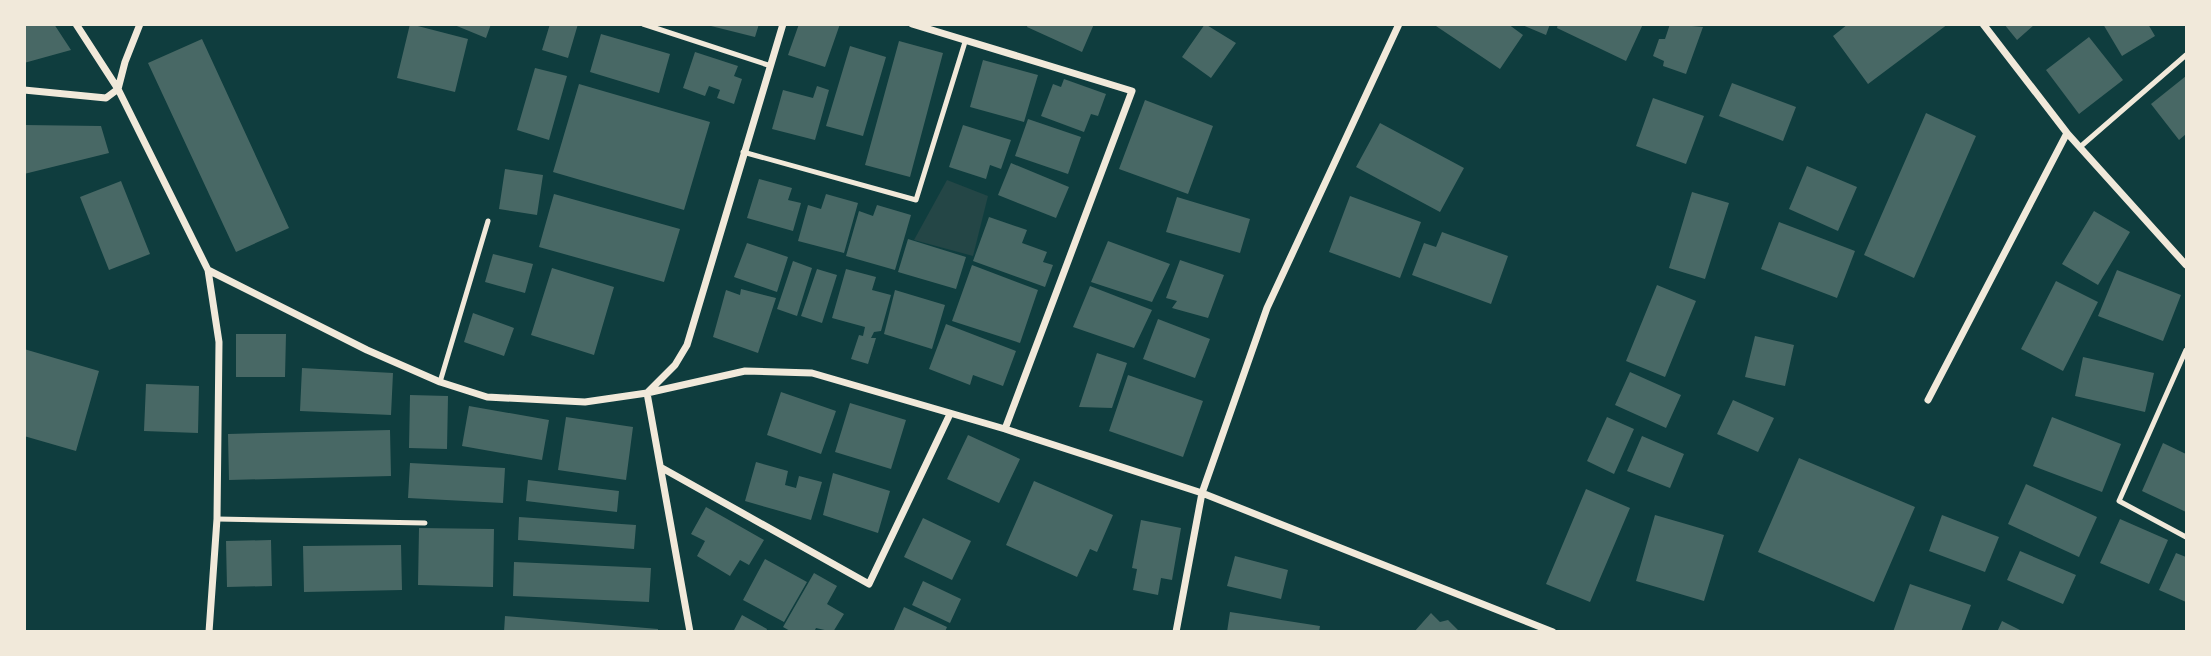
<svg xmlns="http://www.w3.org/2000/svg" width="2211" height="656" font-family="'Source Serif 4',serif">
	<rect width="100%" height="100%" fill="#0f3d3e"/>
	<path fill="#244646" d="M 947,180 L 988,196 L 973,256 L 914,240 Z"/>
	<path fill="#486865" d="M 24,24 L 54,24 L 71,50 L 24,63 Z
		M 410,24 L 468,39 L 455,92 L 397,78 Z
		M 452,24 L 491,24 L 486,38 Z
		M 550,24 L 578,24 L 568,58 L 542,50 Z
		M 759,24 L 755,37 L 707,25 L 707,24 Z
		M 799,24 L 840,24 L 825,67 L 788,55 Z
		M 1028,24 L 1094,24 L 1082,52 L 1027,27 Z
		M 1205,24 L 1236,43 L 1211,78 L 1182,57 Z
		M 1433,24 L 1508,24 L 1523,35 L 1500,69 Z
		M 1520,24 L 1550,24 L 1546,35 Z
		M 1558,24 L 1643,24 L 1626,61 L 1557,28 Z
		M 1670,24 L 1703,27 L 1686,74 L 1663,66 L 1664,61 L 1653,56 L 1659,39 L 1665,39 Z
		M 1848,24 L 1948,24 L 1868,84 L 1833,36 Z
		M 2004,24 L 2035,24 L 2017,40 Z
		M 2103,24 L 2148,24 L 2155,36 L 2122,56 Z
		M 601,34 L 670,54 L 659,93 L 590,72 Z
		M 2089,37 L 2123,80 L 2079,114 L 2046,70 Z
		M 202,39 L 289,228 L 236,252 L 148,63 Z
		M 899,41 L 943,53 L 910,177 L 865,165 Z
		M 850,46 L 886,57 L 863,136 L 826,126 Z
		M 695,52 L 738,66 L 734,76 L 742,79 L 734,104 L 717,98 L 720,90 L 709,86 L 705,96 L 683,88 Z
		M 983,60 L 1038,75 L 1024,122 L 970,107 Z
		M 535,68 L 567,76 L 549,140 L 517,130 Z
		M 2186,76 L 2186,134 L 2179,140 L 2151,104 Z
		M 1064,79 L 1106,94 L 1098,116 L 1091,114 L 1084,132 L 1041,116 L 1053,84 L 1061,87 Z
		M 1732,83 L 1796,107 L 1783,141 L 1719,116 Z
		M 579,84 L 710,122 L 684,210 L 553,172 Z
		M 817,86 L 829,90 L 815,140 L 772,129 L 783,90 L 813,98 Z
		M 1653,98 L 1704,116 L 1686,164 L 1636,146 Z
		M 1145,100 L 1213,126 L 1188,194 L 1119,169 Z
		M 1926,113 L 1976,136 L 1914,278 L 1864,255 Z
		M 1028,119 L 1081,137 L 1068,174 L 1015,156 Z
		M 1380,123 L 1464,168 L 1440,212 L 1356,167 Z
		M 24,125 L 101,126 L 109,153 L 24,174 Z
		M 963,125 L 1011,140 L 1001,169 L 990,165 L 986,179 L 949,167 Z
		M 1011,163 L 1069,187 L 1056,218 L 998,195 Z
		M 1807,166 L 1857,187 L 1838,231 L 1789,209 Z
		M 505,169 L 543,175 L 537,215 L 499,209 Z
		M 759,179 L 792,188 L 788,200 L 801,203 L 793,231 L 747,218 Z
		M 121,181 L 150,254 L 109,270 L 80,197 Z
		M 1692,192 L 1729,203 L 1705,279 L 1669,268 Z
		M 554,194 L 680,229 L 664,282 L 539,247 Z
		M 826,194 L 858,203 L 844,253 L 798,241 L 808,205 L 821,209 Z
		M 1350,196 L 1421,222 L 1400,278 L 1329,252 Z
		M 1177,197 L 1250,219 L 1240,253 L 1166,232 Z
		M 877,205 L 911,215 L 895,270 L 846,256 L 859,211 L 873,216 Z
		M 2094,211 L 2130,232 L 2098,285 L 2062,264 Z
		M 989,217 L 1027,230 L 1022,243 L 1047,252 L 1043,262 L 1053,265 L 1045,287 L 973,261 Z
		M 1779,222 L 1855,251 L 1837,298 L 1761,269 Z
		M 1442,232 L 1508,256 L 1491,304 L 1412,275 L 1424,243 L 1436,247 Z
		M 908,239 L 966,257 L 956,289 L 898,272 Z
		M 1108,241 L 1170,264 L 1152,302 L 1091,282 Z
		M 747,243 L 788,257 L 777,292 L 734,277 Z
		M 493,254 L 533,264 L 525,293 L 485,282 Z
		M 1180,260 L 1224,275 L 1208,318 L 1172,308 L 1177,301 L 1166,298 Z
		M 793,261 L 812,268 L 797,316 L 777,309 Z
		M 972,265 L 1038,290 L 1020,343 L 952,321 Z
		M 552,268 L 614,287 L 594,355 L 531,335 Z
		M 817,269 L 837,275 L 822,323 L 801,316 Z
		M 846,269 L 876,277 L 872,290 L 891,295 L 881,331 L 874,332 L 871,338 L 876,338 L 868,364 L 851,359 L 859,335 L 863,336 L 865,327 L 832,318 Z
		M 2117,270 L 2181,295 L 2163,341 L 2098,316 Z
		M 2056,281 L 2098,302 L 2063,371 L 2021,349 Z
		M 1657,285 L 1696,301 L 1665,377 L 1626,361 Z
		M 1090,286 L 1152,310 L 1134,348 L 1073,327 Z
		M 741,289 L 776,298 L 758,353 L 713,337 L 726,290 L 740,295 Z
		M 895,290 L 945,305 L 932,349 L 884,334 Z
		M 473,313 L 514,328 L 504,356 L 464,342 Z
		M 1158,319 L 1210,339 L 1195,378 L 1143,359 Z
		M 946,324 L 1016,351 L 1003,386 L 973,375 L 970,385 L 929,369 Z
		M 236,334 L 286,334 L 285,377 L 236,377 Z
		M 1755,336 L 1794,345 L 1785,386 L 1745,377 Z
		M 24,349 L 99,371 L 76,451 L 24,436 Z
		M 1097,353 L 1127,363 L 1112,408 L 1079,407 Z
		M 2083,357 L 2154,373 L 2145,412 L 2075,396 Z
		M 302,368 L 393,373 L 391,415 L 300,411 Z
		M 1630,372 L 1681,395 L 1666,428 L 1615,405 Z
		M 1128,375 L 1203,401 L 1183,457 L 1109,431 Z
		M 146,384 L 199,386 L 198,433 L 144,431 Z
		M 781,392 L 836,411 L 821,454 L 767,435 Z
		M 410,395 L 448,396 L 447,449 L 409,448 Z
		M 1733,400 L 1774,418 L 1758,452 L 1717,434 Z
		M 850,403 L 906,420 L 891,469 L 835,452 Z
		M 469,406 L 549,420 L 542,460 L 462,446 Z
		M 566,417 L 633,427 L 626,480 L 558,470 Z
		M 1607,417 L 1634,429 L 1614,474 L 1587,461 Z
		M 2052,417 L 2121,444 L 2102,492 L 2033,466 Z
		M 390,430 L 391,476 L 229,480 L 228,434 Z
		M 968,435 L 1020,459 L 999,503 L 947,479 Z
		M 1642,436 L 1684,454 L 1670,488 L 1627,471 Z
		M 2163,443 L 2186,454 L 2186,512 L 2142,491 Z
		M 1799,458 L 1915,507 L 1874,602 L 1758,552 Z
		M 756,462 L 788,471 L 785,485 L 796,488 L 799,476 L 822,482 L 811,520 L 745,501 Z
		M 410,463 L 505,468 L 503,503 L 408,498 Z
		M 833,473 L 890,491 L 878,533 L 823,515 Z
		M 528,480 L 619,491 L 617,512 L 526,501 Z
		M 1034,481 L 1113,515 L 1097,552 L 1090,549 L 1077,577 L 1006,545 Z
		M 2026,484 L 2097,517 L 2079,557 L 2008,524 Z
		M 1586,489 L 1630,508 L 1590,602 L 1546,584 Z
		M 706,507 L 764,540 L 749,565 L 740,560 L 730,576 L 697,556 L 705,541 L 691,534 Z
		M 1655,515 L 1724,535 L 1704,601 L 1636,581 Z
		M 1942,515 L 1999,537 L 1985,572 L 1929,551 Z
		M 519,517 L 636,525 L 634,549 L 518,540 Z
		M 923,518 L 971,541 L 952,580 L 904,557 Z
		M 2120,519 L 2168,540 L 2149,584 L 2100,563 Z
		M 1141,520 L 1181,528 L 1172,580 L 1161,578 L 1158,595 L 1133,590 L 1137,569 L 1132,568 Z
		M 419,528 L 494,529 L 493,587 L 418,585 Z
		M 271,540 L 272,586 L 227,587 L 226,541 Z
		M 401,545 L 402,590 L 304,592 L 303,546 Z
		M 2020,551 L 2076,575 L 2063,604 L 2007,580 Z
		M 2176,553 L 2186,557 L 2186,602 L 2159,590 Z
		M 1235,556 L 1288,570 L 1281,599 L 1227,586 Z
		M 765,559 L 807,582 L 784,622 L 743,600 Z
		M 514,562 L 651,568 L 649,602 L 513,596 Z
		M 814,573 L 837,586 L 827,604 L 844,614 L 833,632 L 816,628 L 814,632 L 792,632 L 783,627 Z
		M 923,581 L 961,599 L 950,623 L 912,605 Z
		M 1910,584 L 1971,605 L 1961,632 L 1893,632 Z
		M 904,607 L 947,627 L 945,632 L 893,632 Z
		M 1230,612 L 1320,626 L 1319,632 L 1227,632 Z
		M 1431,613 L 1440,622 L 1448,620 L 1460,632 L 1414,632 Z
		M 742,615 L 767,629 L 766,632 L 733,632 Z
		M 505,616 L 658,629 L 658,632 L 504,632 Z
		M 2002,621 L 2024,632 L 1997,632 Z"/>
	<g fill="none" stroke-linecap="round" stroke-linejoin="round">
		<path stroke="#f1e9da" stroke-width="5" d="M 643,24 L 768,65
			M 2080,147 L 2186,55
			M 743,152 L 916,200 L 965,42
			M 2186,350 L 2119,501 L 2186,537
			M 440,382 L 488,221
			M 217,519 L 425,523"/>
		<path stroke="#f1e9da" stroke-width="7" d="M 76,24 L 118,89 L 208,270 L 367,350 L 440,382 L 487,397 L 585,402 L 647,393 L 745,371 L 812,373 L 1005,429 L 1202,493 L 1553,632
			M 912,24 L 1132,91 L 1005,429
			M 1983,24 L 2067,133 L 2186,265
			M 24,90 L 106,98 L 118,89 L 125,62 L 140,24
			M 208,270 L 219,342 L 217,519 L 209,632
			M 1928,400 L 2067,133
			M 662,468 L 869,584 L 950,414
			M 690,632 L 647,393 L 675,365 L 687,345 L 783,24
			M 1176,632 L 1202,493 L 1267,308 L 1399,24"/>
	</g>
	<rect width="2211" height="656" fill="none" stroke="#f1e9da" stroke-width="52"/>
</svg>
